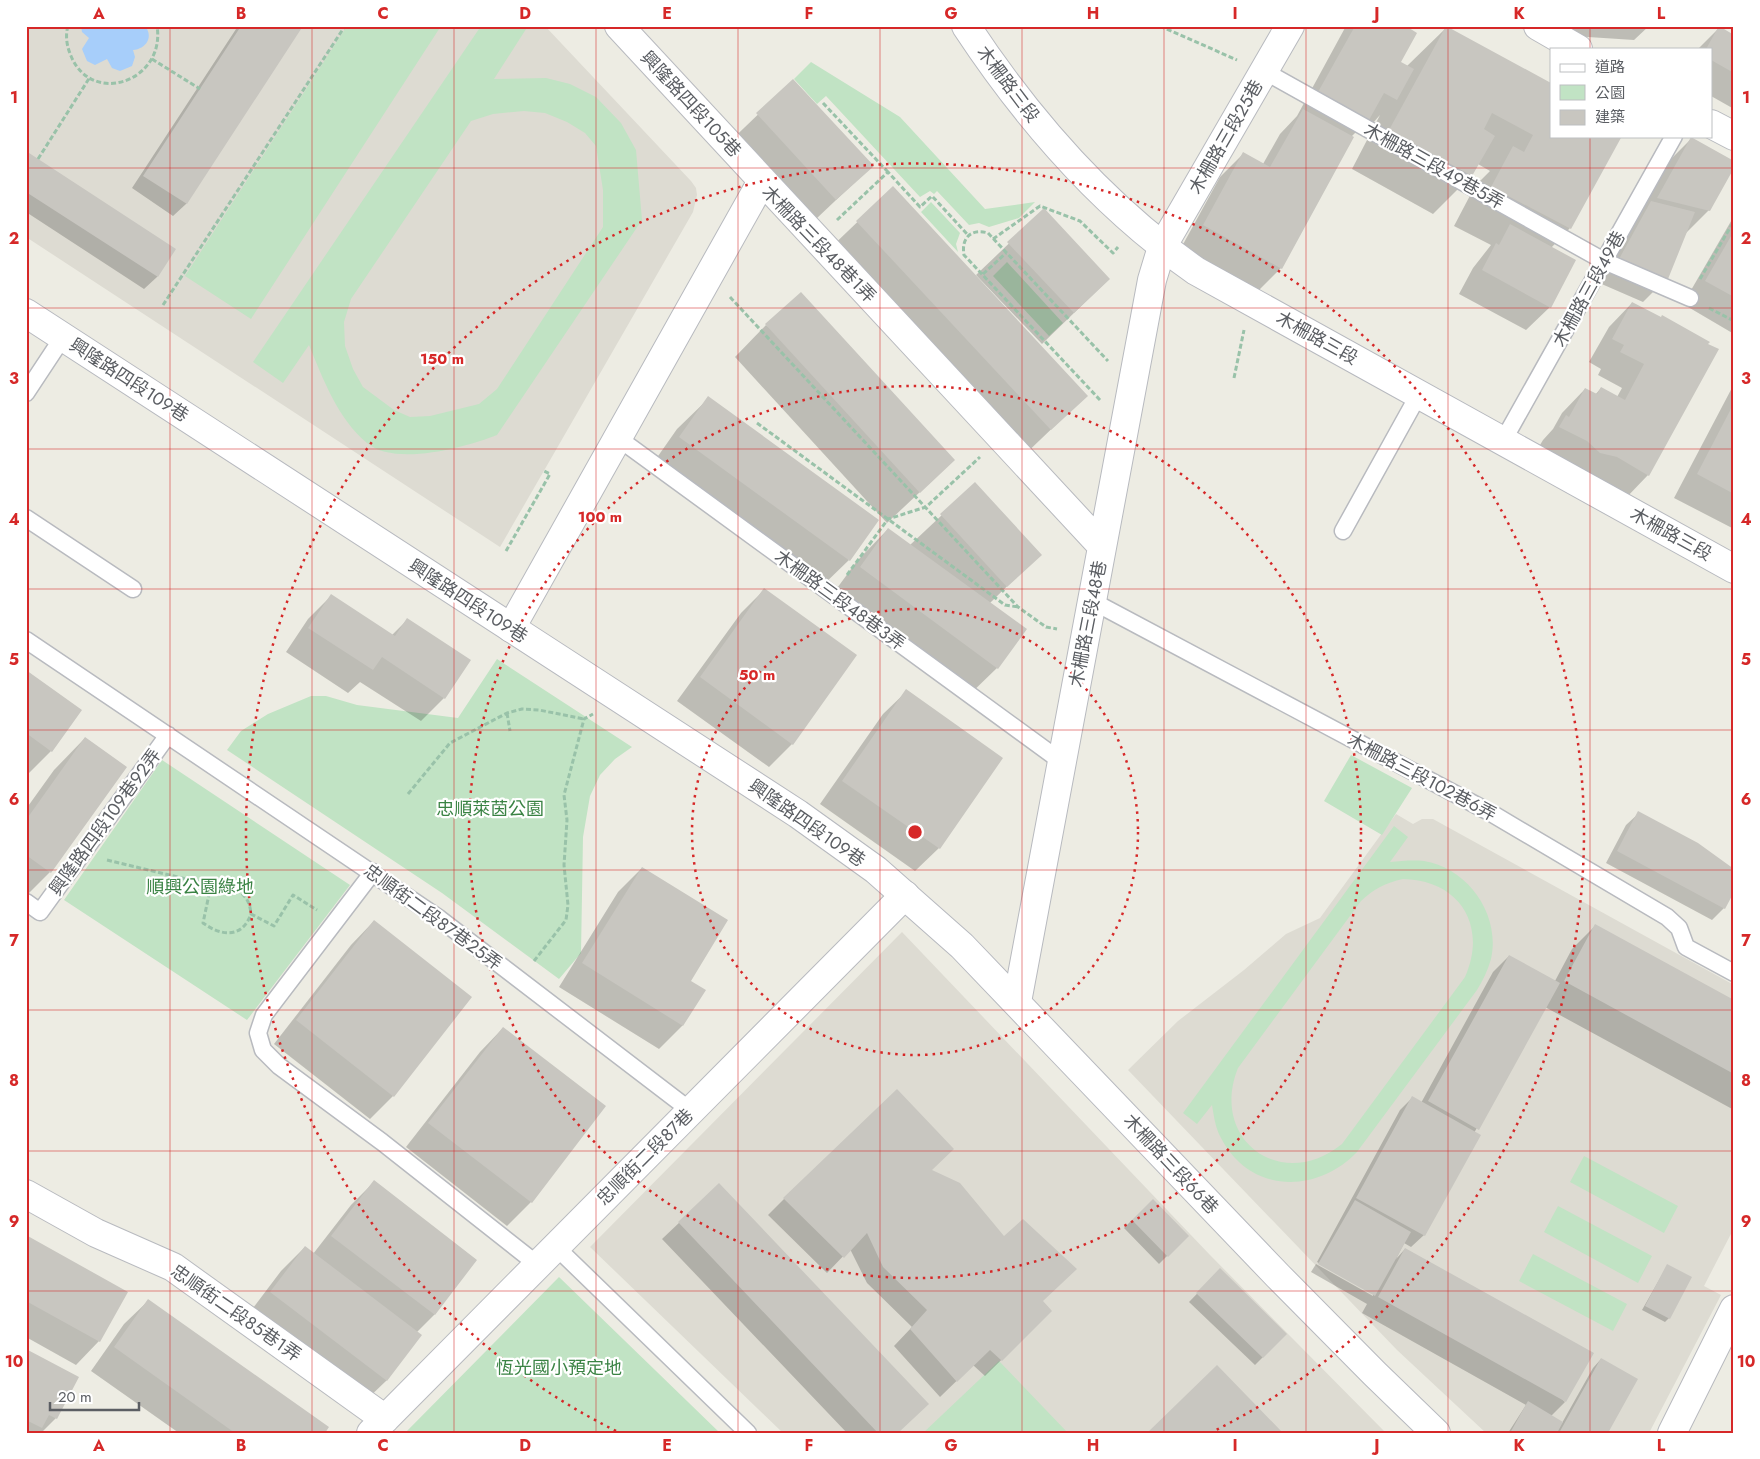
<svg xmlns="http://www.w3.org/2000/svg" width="1760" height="1459" font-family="Jost,'Noto Sans TC',sans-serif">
	<rect width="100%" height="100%" fill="#edece3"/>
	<path fill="#dddbd2" d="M 26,26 L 545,26 L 691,181 L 696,188 L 697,195 L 693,212 L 500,547 L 26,237 Z
		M 1396,814 L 1413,824 L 1422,819 L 1433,819 L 1734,985 L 1734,1228 L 1704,1286 L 1721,1295 L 1649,1433 L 1486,1433 L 1397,1350 L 1128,1070 L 1178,1021 L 1244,970 L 1286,934 L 1320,918 Z
		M 902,932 L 1210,1255 L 1386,1433 L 783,1433 L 590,1247 Z"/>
	<path fill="#c1e3c4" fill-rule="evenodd" d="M 347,26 L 441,26 L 251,319 L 185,276 Z
		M 481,26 L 528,26 L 494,79 L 546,78 L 570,84 L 596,97 L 621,123 L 636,150 L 642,220 L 497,435 C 467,447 395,467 367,443 C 338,419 323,379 309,345 L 283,383 L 253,362 ZM 524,111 L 545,113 L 567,122 L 585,133 L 596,146 L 603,190 L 603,227 L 497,389 L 479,404 L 430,416 L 410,417 L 394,410 L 363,387 L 353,369 L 345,346 L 344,322 L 351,299 L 471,121 L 493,114 Z
		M 811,62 L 900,117 L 985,209 L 1035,202 L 1019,218 L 989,227 L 979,223 L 969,225 L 937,191 L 934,194 L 930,191 L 920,197 L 826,96 L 817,104 L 794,79 Z
		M 931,202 L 960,233 L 956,244 L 958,252 L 921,212 Z
		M 1007,262 L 1063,323 L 1049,336 L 993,276 Z
		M 497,659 L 632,747 L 615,759 L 600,775 L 590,796 L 583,837 L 581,953 L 559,979 L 442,893 L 227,750 L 241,731 L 268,714 L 311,696 L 326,696 L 357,705 L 458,718 Z
		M 1351,755 L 1412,788 L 1382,835 L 1324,801 Z
		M 162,760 L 350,885 L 247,1020 L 64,900 Z
		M 1394,826 L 1408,837 L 1390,862 C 1401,861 1413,860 1424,861 C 1468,868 1501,915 1491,959 C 1488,970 1483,980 1477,990 L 1357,1152 C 1317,1194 1250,1194 1221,1138 C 1215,1127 1214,1116 1212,1105 L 1197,1124 L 1183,1113 ZM 1403,879 C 1459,880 1488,925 1465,977 L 1342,1144 C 1282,1193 1209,1140 1238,1068 L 1361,901 C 1374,889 1385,883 1403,879 Z
		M 1584,1156 L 1678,1206 L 1664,1233 L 1570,1182 Z
		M 1558,1206 L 1652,1256 L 1638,1283 L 1544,1232 Z
		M 1533,1254 L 1627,1304 L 1613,1331 L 1519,1281 Z
		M 559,1277 L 720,1433 L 405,1433 Z
		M 999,1361 L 1068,1433 L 923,1433 Z"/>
	<path fill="#a7cefa" d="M 81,26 L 145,26 C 154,37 146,49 133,50 L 135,57 L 132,66 L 120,71 L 112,68 L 107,59 L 95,65 L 87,61 L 82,49 L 89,38 L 82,32 Z"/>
	<path fill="#0003" d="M 238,26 L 302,26 L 186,204 L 173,216 L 132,188 Z
		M 1346,26 L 1403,26 L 1399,62 L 1407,66 L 1446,28 L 1551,84 L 1551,136 L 1570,228 L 1551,248 L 1550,307 L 1526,330 L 1459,294 L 1473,268 L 1491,245 L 1454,226 L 1475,186 L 1490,171 L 1478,164 L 1471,176 L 1433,214 L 1352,169 L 1380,115 L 1373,123 L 1368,120 L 1351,137 L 1281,268 L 1258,291 L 1181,248 L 1220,177 L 1243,154 L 1263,164 L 1280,134 L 1297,116 Z
		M 1543,26 L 1649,26 L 1634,40 L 1542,34 Z
		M 1719,28 L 1734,36 L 1734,109 L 1711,96 L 1711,49 L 1698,49 Z
		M 793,81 L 872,166 L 797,237 L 719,152 Z
		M 1691,139 L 1709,210 L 1685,234 L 1667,278 L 1643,302 L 1597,282 L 1668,162 Z
		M 26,153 L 174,249 L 157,277 L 144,289 L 26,212 Z
		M 893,188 L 1086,396 L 1018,461 L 825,253 Z
		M 1044,210 L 1109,279 L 1042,344 L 976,275 Z
		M 1734,216 L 1734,334 L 1683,304 Z
		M 1632,303 L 1708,342 L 1648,475 L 1625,499 L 1537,450 L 1543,440 L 1553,429 L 1562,413 L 1585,389 L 1595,395 L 1601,388 L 1617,397 L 1622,388 L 1598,375 L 1601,369 L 1589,362 L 1609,327 Z
		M 766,325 L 954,460 L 887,523 L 735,357 Z
		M 1734,384 L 1734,529 L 1674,498 Z
		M 709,398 L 849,560 L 817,591 L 649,469 L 677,429 Z
		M 975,484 L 1040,554 L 990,603 L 997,668 L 965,699 L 829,599 L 857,561 L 888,529 L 910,545 Z
		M 764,590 L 792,744 L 769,767 L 677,701 L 741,613 Z
		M 331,596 L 392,635 L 407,620 L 444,698 L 421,721 L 360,682 L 348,693 L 286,652 L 308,619 Z
		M 26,671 L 51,751 L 28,774 L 26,773 Z
		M 907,691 L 939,848 L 915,871 L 820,804 L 883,714 Z
		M 85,738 L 50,872 L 26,896 L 26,809 L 54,770 Z
		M 1639,813 L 1724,908 L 1712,920 L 1606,863 L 1626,825 Z
		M 642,868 L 689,981 L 704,991 L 682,1026 L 659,1049 L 559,987 L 618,892 Z
		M 374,921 L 393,1096 L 370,1119 L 274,1044 L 351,945 Z
		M 1595,926 L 1734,1001 L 1734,1110 L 1545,1007 L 1474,1133 L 1424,1235 L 1411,1247 L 1404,1243 L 1396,1259 L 1405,1249 L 1565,1402 L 1551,1416 L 1562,1423 L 1593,1368 L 1601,1359 L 1606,1433 L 1508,1433 L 1526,1405 L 1362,1313 L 1367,1304 L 1311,1272 L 1316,1264 L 1373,1296 L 1373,1293 L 1317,1262 L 1400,1110 L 1412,1098 L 1421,1103 L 1493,972 L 1509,956 L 1555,981 L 1572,949 Z
		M 503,1028 L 604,1106 L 531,1202 L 507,1226 L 406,1147 L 480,1052 Z
		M 930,1170 L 1051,1311 L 985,1376 L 973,1365 L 940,1397 L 894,1346 L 912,1327 L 867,1283 L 850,1249 L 827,1273 L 768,1215 L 784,1199 Z
		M 374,1182 L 476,1260 L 434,1315 L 416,1333 L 420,1336 L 386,1381 L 362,1404 L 247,1316 L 281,1271 L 305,1247 L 313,1254 L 351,1205 Z
		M 719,1185 L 897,1433 L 847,1433 L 662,1239 Z
		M 1132,1220 L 1187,1236 L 1159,1264 L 1124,1228 Z
		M 26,1237 L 99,1341 L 76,1365 L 26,1337 Z
		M 1667,1266 L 1669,1318 L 1665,1322 L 1642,1310 Z
		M 1220,1270 L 1286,1334 L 1255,1365 L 1189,1302 Z
		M 148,1301 L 323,1433 L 179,1433 L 91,1371 L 124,1324 Z
		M 26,1350 L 56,1418 L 41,1433 L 26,1433 Z"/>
	<path fill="#c8c6c0" d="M 241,26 L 303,26 L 187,204 L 143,176 Z
		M 1355,26 L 1406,26 L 1417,33 L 1401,62 L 1414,69 L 1397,100 L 1384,93 L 1369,120 L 1318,92 Z
		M 1446,26 L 1551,83 L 1551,136 L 1622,136 L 1571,229 L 1491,187 L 1513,146 L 1524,152 L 1533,135 L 1492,113 L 1484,129 L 1495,136 L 1472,176 L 1389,130 Z
		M 1719,26 L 1734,35 L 1734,73 L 1711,60 L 1711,49 L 1706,49 Z
		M 793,79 L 874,166 L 836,200 L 756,113 Z
		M 1303,109 L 1354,137 L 1282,269 L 1203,225 L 1243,152 L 1270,167 Z
		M 1691,137 L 1734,161 L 1734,168 L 1710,211 L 1657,198 Z
		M 26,151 L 176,249 L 158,277 L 26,192 Z
		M 893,186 L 1088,396 L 1051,430 L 856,221 Z
		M 1651,201 L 1695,212 L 1668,279 L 1619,259 Z
		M 1044,208 L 1110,279 L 1074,313 L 1007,242 Z
		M 1510,224 L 1576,260 L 1551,308 L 1482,270 L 1496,243 L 1499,245 Z
		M 1734,231 L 1734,297 L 1705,281 Z
		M 801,292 L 955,460 L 920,493 L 765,324 Z
		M 1632,302 L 1661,317 L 1662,315 L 1710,342 L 1708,344 L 1719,349 L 1649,476 L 1617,457 L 1600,453 L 1587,441 L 1559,427 L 1566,415 L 1569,417 L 1585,388 L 1597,394 L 1601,387 L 1625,400 L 1644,364 L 1620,352 L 1624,345 L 1612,339 Z
		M 708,396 L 879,520 L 850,561 L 679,437 Z
		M 1734,403 L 1734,494 L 1697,474 Z
		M 975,482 L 1042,555 L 1007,587 L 940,514 Z
		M 888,528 L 1027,629 L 998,669 L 860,567 Z
		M 764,588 L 857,655 L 793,745 L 700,677 Z
		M 331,594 L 395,636 L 407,618 L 471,660 L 445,699 L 382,657 L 373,670 L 308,628 Z
		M 26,670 L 82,710 L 52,752 L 26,733 Z
		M 906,689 L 1003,758 L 940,849 L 842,781 Z
		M 85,737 L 127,767 L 51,873 L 26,855 L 26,820 Z
		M 1638,811 L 1698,843 L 1734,869 L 1734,892 L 1725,909 L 1617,851 Z
		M 642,867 L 728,920 L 691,981 L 706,990 L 683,1026 L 582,963 Z
		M 374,920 L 472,997 L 394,1097 L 296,1020 Z
		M 1595,924 L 1734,1000 L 1734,1074 L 1564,981 Z
		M 1509,955 L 1560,983 L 1479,1130 L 1428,1101 Z
		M 503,1027 L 606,1106 L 532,1203 L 428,1123 Z
		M 897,1089 L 954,1149 L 932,1170 L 960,1183 L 1004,1236 L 1023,1219 L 1077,1269 L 1043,1301 L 1052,1311 L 1002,1361 L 990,1350 L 957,1382 L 910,1329 L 927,1310 L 883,1267 L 867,1233 L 844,1258 L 783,1198 Z
		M 1412,1096 L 1481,1135 L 1425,1236 L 1356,1198 Z
		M 374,1180 L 477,1260 L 435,1315 L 331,1236 Z
		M 719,1183 L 929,1404 L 898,1433 L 878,1433 L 678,1222 Z
		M 1153,1199 L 1189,1236 L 1168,1257 L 1132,1220 Z
		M 1355,1200 L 1411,1232 L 1375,1296 L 1318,1264 Z
		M 26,1235 L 128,1292 L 100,1342 L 26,1301 Z
		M 305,1246 L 422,1335 L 387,1381 L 270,1292 Z
		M 1405,1248 L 1594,1353 L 1566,1402 L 1378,1297 Z
		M 1667,1264 L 1692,1277 L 1670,1319 L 1645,1306 Z
		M 1220,1268 L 1287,1334 L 1263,1358 L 1196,1293 Z
		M 148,1299 L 329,1427 L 325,1433 L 235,1433 L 114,1347 Z
		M 26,1349 L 79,1377 L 57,1419 L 49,1415 L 42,1428 L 26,1420 Z
		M 1601,1358 L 1638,1379 L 1608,1433 L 1559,1433 Z
		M 1217,1365 L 1283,1433 L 1147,1433 Z
		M 1528,1401 L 1563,1422 L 1557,1433 L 1510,1433 Z"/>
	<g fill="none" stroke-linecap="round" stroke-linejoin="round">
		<defs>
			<path id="lane" d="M 1264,71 L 1604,261 L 1690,298
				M 26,393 L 63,337
				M 618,438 L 1062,762
				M 1503,441 L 1674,136
				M 26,518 L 133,589
				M 1343,531 L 1419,394
				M 1092,601 L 1491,813 L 1667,917 L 1679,928 L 1686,947 L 1734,973
				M 26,640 L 440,919 L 691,1111
				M 373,872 L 264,1015 L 258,1033 L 263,1050 L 279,1066 L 382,1142 L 538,1265
				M 26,902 L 40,912 L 168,735
				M 556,1247 L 748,1433"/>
			<path id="street" d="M 619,26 L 1102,546
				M 1538,26 L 1578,49
				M 1711,124 L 1734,136
				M 511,628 L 762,181
				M 1017,1002 L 1152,280 L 1162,247 L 1290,26
				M 26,1194 L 96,1233 L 173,1267 L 385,1419
				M 371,1433 L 905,895
				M 1672,1433 L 1734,1309"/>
			<path id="secondary" d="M 966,26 C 1028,120 1103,206 1196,271 L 1734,569
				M 26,313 L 798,814 L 876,870 L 962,946 L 1278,1276 L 1375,1374 L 1436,1433"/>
		</defs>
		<use href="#lane" stroke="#b8babf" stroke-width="19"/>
		<use href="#street" stroke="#b8babf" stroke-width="30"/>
		<use href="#secondary" stroke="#b7b9bf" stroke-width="30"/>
		<path stroke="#99c2a9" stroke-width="3" stroke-dasharray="5 2.5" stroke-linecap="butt" d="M 68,26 C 65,36 67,47 71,56 C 92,107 166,81 157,26
			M 1160,26 L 1237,60
			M 152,59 L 200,89
			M 823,103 L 888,172
			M 38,159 L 90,77
			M 837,220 L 888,172 L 920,207 L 932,196 L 968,235
			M 993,239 L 1040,206 L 1080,221 L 1113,253 L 1118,247
			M 983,274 L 1006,253
			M 1700,279 L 1734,221
			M 730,297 L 1018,607 L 1046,627 L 1057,629
			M 163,305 L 345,26
			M 1709,308 L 1734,321
			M 1234,378 L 1244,330
			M 1100,400 L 964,255 C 961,238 971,228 988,233 L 1108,361
			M 757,423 L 1005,605 L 1018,607
			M 506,551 L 550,474 L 544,471
			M 847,575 L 888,519 L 926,507 L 980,457
			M 507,713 L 510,731
			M 408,794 L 450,743 L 507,713 L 522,709 L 539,710 L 584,719
			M 107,860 L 211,885 L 212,882 C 232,887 249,890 251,914 L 274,926 L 293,895 L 317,910
			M 211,885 L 203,923 C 221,936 242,939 251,914
			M 534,961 L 566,920 L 568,905 L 564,865 L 567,820 L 564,795 L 584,719 L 593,714"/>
		<use href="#lane" stroke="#fff" stroke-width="16"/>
		<use href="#street" stroke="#fff" stroke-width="28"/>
		<use href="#secondary" stroke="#fff" stroke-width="28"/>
	</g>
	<path fill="none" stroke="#d62828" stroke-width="1" stroke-opacity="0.55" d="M 170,26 L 170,1433M 312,26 L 312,1433M 454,26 L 454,1433M 596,26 L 596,1433M 738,26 L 738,1433M 880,26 L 880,1433M 1022,26 L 1022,1433M 1164,26 L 1164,1433M 1306,26 L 1306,1433M 1448,26 L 1448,1433M 1590,26 L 1590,49M 1590,136 L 1590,1433M 26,168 L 1734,168M 26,308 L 1734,308M 26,449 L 1734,449M 26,589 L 1734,589M 26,730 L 1734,730M 26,870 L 1734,870M 26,1010 L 1734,1010M 26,1151 L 1734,1151M 26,1291 L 1734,1291"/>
	<g fill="none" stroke="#d62828" stroke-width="2.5" stroke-dasharray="2.5 5">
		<circle cx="915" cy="832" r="223"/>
		<circle cx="915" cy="832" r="446"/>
		<path d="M616 1431A669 669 0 1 1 1214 1431"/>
	</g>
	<g text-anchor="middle" stroke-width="4.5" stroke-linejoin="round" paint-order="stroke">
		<g font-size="18" fill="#5b5e63" stroke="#fff">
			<text transform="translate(1008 84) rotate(53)" y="6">木柵路三段</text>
			<text transform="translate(691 104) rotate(47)" y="6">興隆路四段105巷</text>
			<text transform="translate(1226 137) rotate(-60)" y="6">木柵路三段25巷</text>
			<text transform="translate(1434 166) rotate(29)" y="6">木柵路三段49巷5弄</text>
			<text transform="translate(819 244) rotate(46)" y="6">木柵路三段48巷1弄</text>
			<text transform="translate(1589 289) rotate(-61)" y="6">木柵路三段49巷</text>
			<text transform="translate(1317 338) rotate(29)" y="6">木柵路三段</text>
			<text transform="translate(129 380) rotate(33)" y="6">興隆路四段109巷</text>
			<text transform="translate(1671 534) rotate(29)" y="6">木柵路三段</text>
			<text transform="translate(840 600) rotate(36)" y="6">木柵路三段48巷3弄</text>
			<text transform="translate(468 601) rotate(33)" y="6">興隆路四段109巷</text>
			<text transform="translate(1088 624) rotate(-79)" y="6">木柵路三段48巷</text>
			<text transform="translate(1422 777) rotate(28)" y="6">木柵路三段102巷6弄</text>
			<text transform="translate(105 822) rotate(-54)" y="6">興隆路四段109巷92弄</text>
			<text transform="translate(807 823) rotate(35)" y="6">興隆路四段109巷</text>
			<text transform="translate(433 917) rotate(36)" y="6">忠順街二段87巷25弄</text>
			<text transform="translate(645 1157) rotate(-45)" y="6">忠順街二段87巷</text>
			<text transform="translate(1171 1164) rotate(47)" y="6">木柵路三段66巷</text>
			<text transform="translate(236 1313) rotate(35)" y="6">忠順街二段85巷1弄</text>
		</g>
		<g font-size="18" fill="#3a8344" stroke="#fff">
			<text x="490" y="815">忠順萊茵公園</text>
			<text x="200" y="893">順興公園綠地</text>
			<text x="559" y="1374">恆光國小預定地</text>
		</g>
	</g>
	<circle cx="915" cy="832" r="8" fill="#d62828" stroke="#fff" stroke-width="2.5"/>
	<g font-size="15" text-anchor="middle" font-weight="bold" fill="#d62828" stroke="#fff" stroke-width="4.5" stroke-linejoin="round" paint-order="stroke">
		<text x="442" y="364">150 m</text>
		<text x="600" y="522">100 m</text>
		<text x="757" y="680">50 m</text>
	</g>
	<rect width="1760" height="1459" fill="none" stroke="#ffffff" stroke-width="55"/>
	<rect x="1550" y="48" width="162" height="90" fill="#ffffff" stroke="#bdbfc1"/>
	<rect x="1560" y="64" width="25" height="8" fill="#ffffff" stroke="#bdbfc1"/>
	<text x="1595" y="72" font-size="15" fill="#5b5e63">道路</text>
	<rect x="1560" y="85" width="25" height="15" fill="#c1e3c4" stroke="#bdbfc1"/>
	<text x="1595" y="98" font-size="15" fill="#5b5e63">公園</text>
	<rect x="1560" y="110" width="25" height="15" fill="#c8c6c0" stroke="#bdbfc1"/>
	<text x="1595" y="122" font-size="15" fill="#5b5e63">建築</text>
	<path d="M50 1402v8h89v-8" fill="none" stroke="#5b5e63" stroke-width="2.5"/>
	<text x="58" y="1402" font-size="15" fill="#5b5e63" stroke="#ffffff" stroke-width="4" paint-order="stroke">20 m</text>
	<rect x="28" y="28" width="1704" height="1404" fill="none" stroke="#d62828" stroke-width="2"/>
	<g font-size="16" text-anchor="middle" font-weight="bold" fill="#d62828">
		<text x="99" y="19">A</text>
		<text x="241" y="19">B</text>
		<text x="383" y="19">C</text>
		<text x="525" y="19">D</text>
		<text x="667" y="19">E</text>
		<text x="809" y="19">F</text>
		<text x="951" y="19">G</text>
		<text x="1093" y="19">H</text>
		<text x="1235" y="19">I</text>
		<text x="1377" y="19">J</text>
		<text x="1519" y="19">K</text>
		<text x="1661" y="19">L</text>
		<text x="14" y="103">1</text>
		<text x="1746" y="103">1</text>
		<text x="14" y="244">2</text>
		<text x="1746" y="244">2</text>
		<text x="14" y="384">3</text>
		<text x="1746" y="384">3</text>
		<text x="14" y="525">4</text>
		<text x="1746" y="525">4</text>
		<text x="14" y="665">5</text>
		<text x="1746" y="665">5</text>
		<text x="14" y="805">6</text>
		<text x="1746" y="805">6</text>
		<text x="14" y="946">7</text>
		<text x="1746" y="946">7</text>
		<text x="14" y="1086">8</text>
		<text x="1746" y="1086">8</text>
		<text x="14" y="1227">9</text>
		<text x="1746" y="1227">9</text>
		<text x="14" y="1367">10</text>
		<text x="1746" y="1367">10</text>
		<text x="99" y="1451">A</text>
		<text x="241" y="1451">B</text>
		<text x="383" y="1451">C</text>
		<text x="525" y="1451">D</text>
		<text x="667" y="1451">E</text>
		<text x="809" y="1451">F</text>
		<text x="951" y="1451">G</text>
		<text x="1093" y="1451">H</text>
		<text x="1235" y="1451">I</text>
		<text x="1377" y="1451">J</text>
		<text x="1519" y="1451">K</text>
		<text x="1661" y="1451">L</text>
	</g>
</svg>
